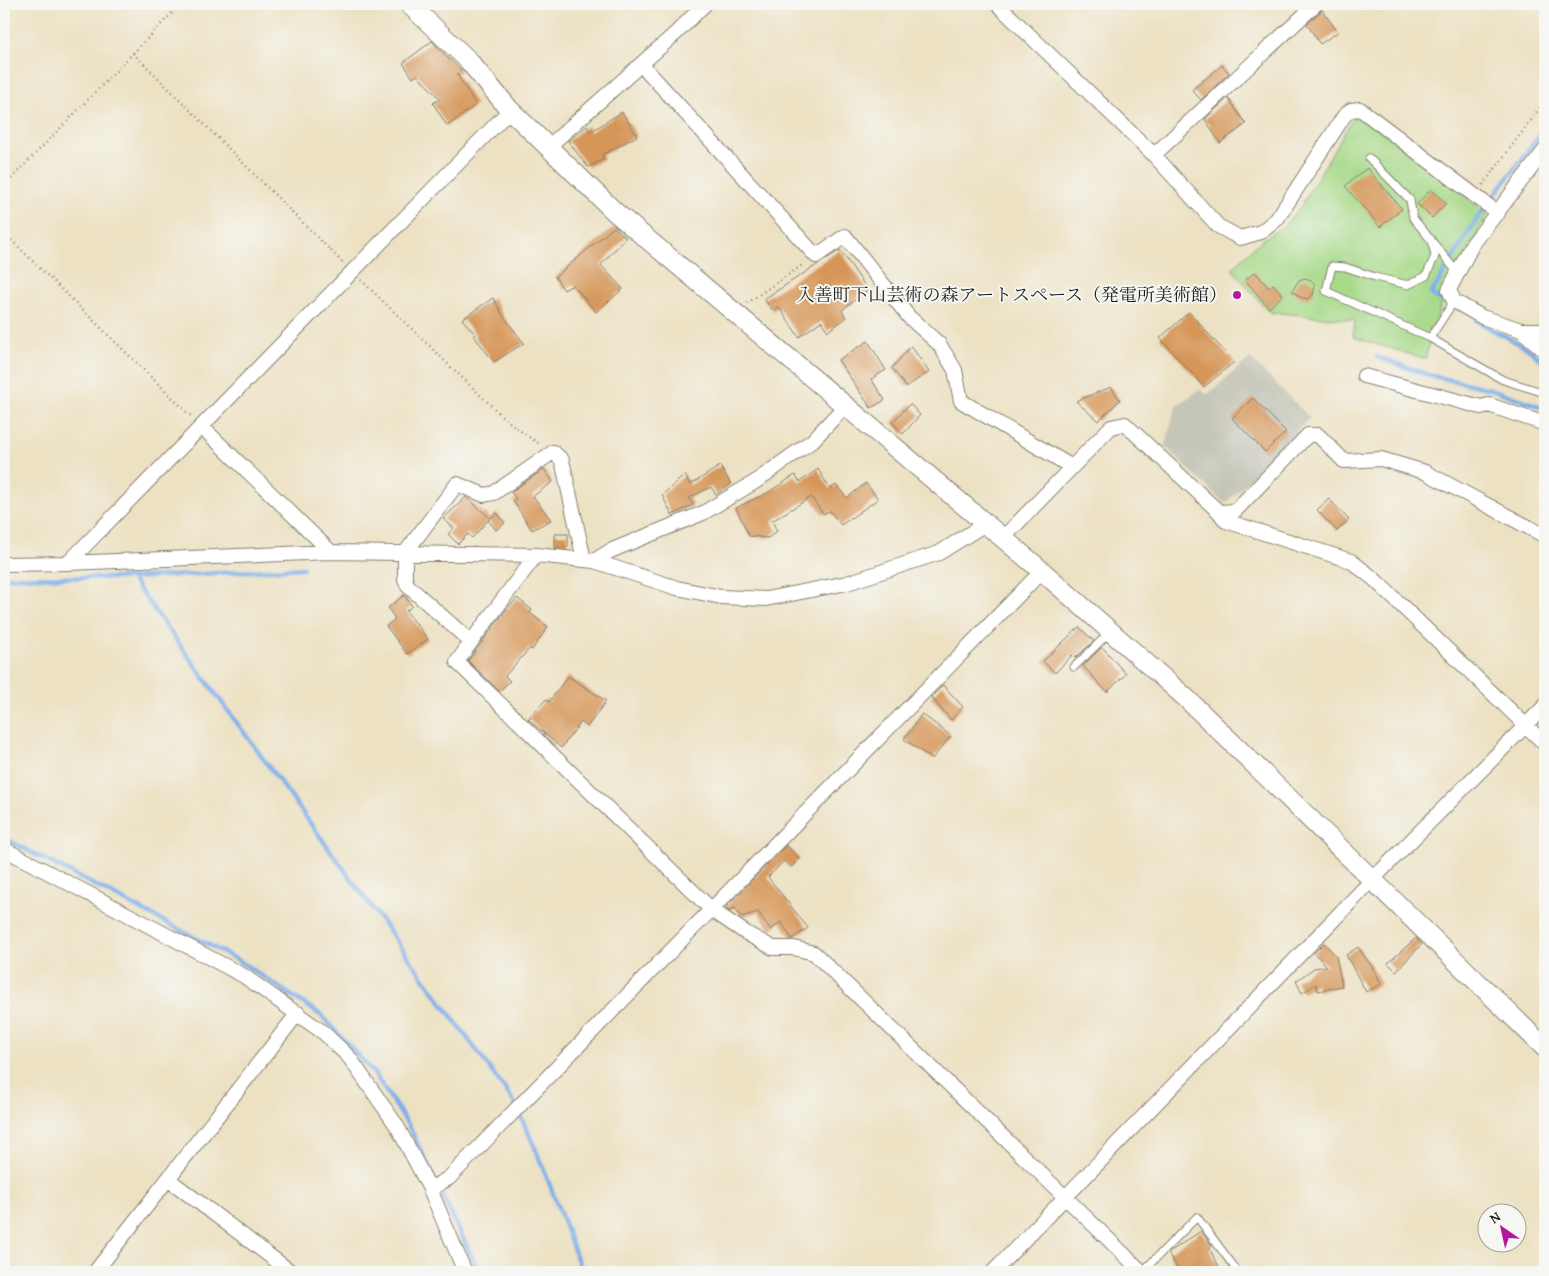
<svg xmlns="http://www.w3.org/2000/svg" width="1549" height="1276" font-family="'Gentium Book Plus','Noto Serif JP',serif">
	<rect width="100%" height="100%" fill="#f6f6f2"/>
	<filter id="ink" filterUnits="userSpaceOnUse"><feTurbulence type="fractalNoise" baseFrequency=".02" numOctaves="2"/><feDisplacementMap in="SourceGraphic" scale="10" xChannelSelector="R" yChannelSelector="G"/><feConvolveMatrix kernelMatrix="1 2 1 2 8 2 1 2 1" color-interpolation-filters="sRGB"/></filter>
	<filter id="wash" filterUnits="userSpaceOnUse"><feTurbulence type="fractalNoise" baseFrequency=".0096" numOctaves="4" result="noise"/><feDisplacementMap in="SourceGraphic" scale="20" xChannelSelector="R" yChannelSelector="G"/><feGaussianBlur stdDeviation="1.12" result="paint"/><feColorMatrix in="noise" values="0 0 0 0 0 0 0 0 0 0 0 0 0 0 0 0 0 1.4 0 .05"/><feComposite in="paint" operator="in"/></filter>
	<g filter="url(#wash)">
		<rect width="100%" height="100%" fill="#ece1c2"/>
		<path fill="#c5c5b8" d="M 1250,358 L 1310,418 L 1225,504 L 1165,446 L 1176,406 L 1199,390 L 1208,394 Z"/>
		<path fill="#a6d988" stroke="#617a52" d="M 1360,115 L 1488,214 L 1445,291 L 1425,359 L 1353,337 L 1355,320 L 1269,312 L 1232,269 L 1260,241 L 1284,226 L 1301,206 L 1354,116 Z"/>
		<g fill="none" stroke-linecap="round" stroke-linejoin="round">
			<path stroke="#7eafea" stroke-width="4.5" d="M 1453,307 L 1431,294 L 1476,220 L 1545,128
				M 1476,321 L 1527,348 L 1545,363
				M 1377,357 L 1429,375 L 1491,389 L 1545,408
				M 4,577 L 131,578 L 512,1099 C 541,1154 560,1214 582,1272
				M 131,578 L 303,568
				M 4,838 L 238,960 L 321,1015 L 374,1073 L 409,1126 L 479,1272"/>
		</g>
		<g id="blocks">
			<path fill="#d69659" d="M 1322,10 L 1338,32 L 1320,44 L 1307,24 Z
				M 432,41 L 448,58 L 461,70 L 457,74 L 476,105 L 447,126 L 433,103 L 440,99 L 417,75 L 413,78 L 403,63 Z
				M 1222,65 L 1229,73 L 1201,100 L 1192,90 Z
				M 1228,98 L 1246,124 L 1220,143 L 1205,119 Z
				M 622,112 L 637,136 L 602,155 L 604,159 L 588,167 L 568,141 L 587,126 L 590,132 Z
				M 1367,168 L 1402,209 L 1380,227 L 1345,186 Z
				M 1431,189 L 1446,203 L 1432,218 L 1417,204 Z
				M 614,227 L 626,237 L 601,265 L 623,289 L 596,312 L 573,285 L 564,290 L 555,277 Z
				M 840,250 L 868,290 L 842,310 L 846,318 L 828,331 L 821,321 L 799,337 L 779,307 L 773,311 L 764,299 Z
				M 1255,272 L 1269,288 L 1273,284 L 1283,295 L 1269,308 L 1245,280 Z
				M 1305,278 L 1311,280 L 1315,285 L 1313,295 L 1307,299 L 1300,297 L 1292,291 L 1299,280 Z
				M 493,298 L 504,317 L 524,343 L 494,362 L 474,336 L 476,335 L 462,319 Z
				M 1189,312 L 1234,362 L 1204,387 L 1160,338 Z
				M 868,341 L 886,370 L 871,379 L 885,400 L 871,408 L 838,360 Z
				M 911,346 L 929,372 L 906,387 L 892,368 Z
				M 1111,387 L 1120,400 L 1098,421 L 1076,401 Z
				M 1253,398 L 1286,432 L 1265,452 L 1232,418 Z
				M 910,404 L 920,415 L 903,434 L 892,422 Z
				M 720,466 L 731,484 L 716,495 L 711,487 L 689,498 L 693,505 L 672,515 L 662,495 L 685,475 L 690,485 Z
				M 544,469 L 553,482 L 533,496 L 551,520 L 532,530 L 513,501 L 516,499 L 511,492 Z
				M 818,469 L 830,489 L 836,485 L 847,498 L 866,483 L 878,499 L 841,525 L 830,511 L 823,514 L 811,497 L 772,521 L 777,531 L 768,538 L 749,536 L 736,508 L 767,493 L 795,475 L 800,482 Z
				M 466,497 L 490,518 L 472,538 L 468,534 L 458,544 L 448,534 L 454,528 L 443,519 Z
				M 1329,499 L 1349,520 L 1337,531 L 1317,510 Z
				M 497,513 L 505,523 L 496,530 L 488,520 Z
				M 555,534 L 568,534 L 568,547 L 555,548 Z
				M 404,595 L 412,606 L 406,611 L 428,639 L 407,654 L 386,626 L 395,619 L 388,608 Z
				M 517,598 L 532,610 L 530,613 L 548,627 L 532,650 L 530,648 L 505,676 L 510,681 L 499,691 L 468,661 L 506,610 Z
				M 1079,627 L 1094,641 L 1075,658 L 1072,655 L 1055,673 L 1043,661 Z
				M 1101,648 L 1103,648 L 1126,674 L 1107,692 L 1083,666 Z
				M 568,676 L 606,701 L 587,727 L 581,722 L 561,748 L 528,719 L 546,699 L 549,702 Z
				M 943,685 L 963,707 L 951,720 L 931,697 Z
				M 922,714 L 951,736 L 932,759 L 904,739 Z
				M 786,845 L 800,859 L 791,867 L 784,861 L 768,877 L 808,928 L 792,939 L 781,922 L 771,930 L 758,912 L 741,917 L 735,908 L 729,911 L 725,908 Z
				M 1416,938 L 1422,944 L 1396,971 L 1388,963 Z
				M 1324,943 L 1336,956 L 1342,986 L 1318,991 L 1316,984 L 1302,993 L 1296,981 L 1314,968 L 1327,966 L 1314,953 Z
				M 1358,947 L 1375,971 L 1381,984 L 1366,992 L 1346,955 Z
				M 1201,1231 L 1212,1246 L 1209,1248 L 1222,1272 L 1180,1272 L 1168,1253 Z"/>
		</g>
	</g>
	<g filter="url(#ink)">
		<use href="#blocks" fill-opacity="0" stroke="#847e6f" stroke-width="1"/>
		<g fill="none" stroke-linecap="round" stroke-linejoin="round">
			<defs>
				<path id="lane" d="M 1369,158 L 1410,200 L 1413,218 L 1457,272
					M 1431,239 L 1435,256 L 1426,276 L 1408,285 L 1375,277 L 1345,267 L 1332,266 L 1326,291 L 1430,338 L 1454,301
					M 1430,338 L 1503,380 L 1545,393
					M 1074,667 L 1110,632
					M 1142,1272 L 1197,1217 L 1238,1272"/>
				<path id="street" d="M 997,4 L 1154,155 L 1218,226 L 1240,238 L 1261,232 L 1277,219 L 1344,116 L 1351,110 L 1360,109 L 1498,213
					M 641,64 L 816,256 L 845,236 L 909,317 L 939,344 L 955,370 L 961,401 L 1072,467
					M 548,147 L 676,33 L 705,4
					M 1545,150 L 1472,245 L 1449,290 L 1454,301 L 1482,317 L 1521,330 L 1545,330
					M 1154,155 L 1316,4
					M 1521,330 L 1545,351
					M 1364,376 L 1481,407 L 1489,405 L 1545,424
					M 202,427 L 331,552
					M 1219,512 L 1235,511 L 1308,435 L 1318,435 L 1344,461 L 1381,459 L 1425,472 L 1545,536
					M 1003,538 L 1111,427 L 1125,424 L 1219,512 L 1226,521 L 1351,561 L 1374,579 L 1545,744
					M 584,560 L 562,460 L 553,452 L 494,493 L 484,495 L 457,484 L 405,553 L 405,579 L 408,586 L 471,642 L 457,662 L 712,910 L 746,933 L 773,948 L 794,948 L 814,953 L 1142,1272
					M 594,561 L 610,551 L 703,513 L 755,482 L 812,441 L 845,406
					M 68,563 L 510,110
					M 4,564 L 68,563 L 331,552 L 536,555 L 594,561 L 677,588 L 721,597 L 766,599 L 847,583 L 939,553 L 985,524
					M 471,642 L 536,555
					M 4,849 L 244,976 L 324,1033 L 349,1057 L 397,1126 L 430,1189 L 465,1272
					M 168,1179 L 291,1272
					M 430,1189 L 449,1178 L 1042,571
					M 95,1272 L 298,1013
					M 993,1272 L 1372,880 L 1545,706"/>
				<path id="secondary" d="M 409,4 L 467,59 L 510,110 L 615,212 L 1042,571 L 1186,698 L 1545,1048"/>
			</defs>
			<use href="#lane" stroke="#847e6f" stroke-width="9"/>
			<use href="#street" stroke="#847e6f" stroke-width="16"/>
			<use href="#secondary" stroke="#847e6f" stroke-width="21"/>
			<path stroke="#847e6f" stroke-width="2.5" stroke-dasharray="1 4" stroke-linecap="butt" d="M 133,53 L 343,263
				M 1483,185 L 1545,101
				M 4,186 L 181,4
				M 4,233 L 192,417
				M 361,280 L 503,417 L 522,432 L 541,445
				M 747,303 L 804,264"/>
			<use href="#lane" stroke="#fff" stroke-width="7"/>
			<use href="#street" stroke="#fff" stroke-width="14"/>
			<use href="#secondary" stroke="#fff" stroke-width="19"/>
		</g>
	</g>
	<circle fill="#b5179e" stroke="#f6f6f2" stroke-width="2" cx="1237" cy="295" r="5"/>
	<g text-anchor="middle" stroke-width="4" stroke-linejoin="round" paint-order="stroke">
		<g font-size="18" fill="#1c1c1c" stroke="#f6f6f2" text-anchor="end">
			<text x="1227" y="301">入善町下山芸術の森アートスペース（発電所美術館）</text>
		</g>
	</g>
	<rect width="1549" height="1276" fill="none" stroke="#f6f6f2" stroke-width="20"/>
	<g transform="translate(1502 1228) rotate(326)"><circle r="24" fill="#f6f6f2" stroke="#9f9f9c"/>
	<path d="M0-4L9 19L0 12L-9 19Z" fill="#b5179e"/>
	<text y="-8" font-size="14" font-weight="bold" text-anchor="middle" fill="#1c1c1c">N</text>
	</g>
</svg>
